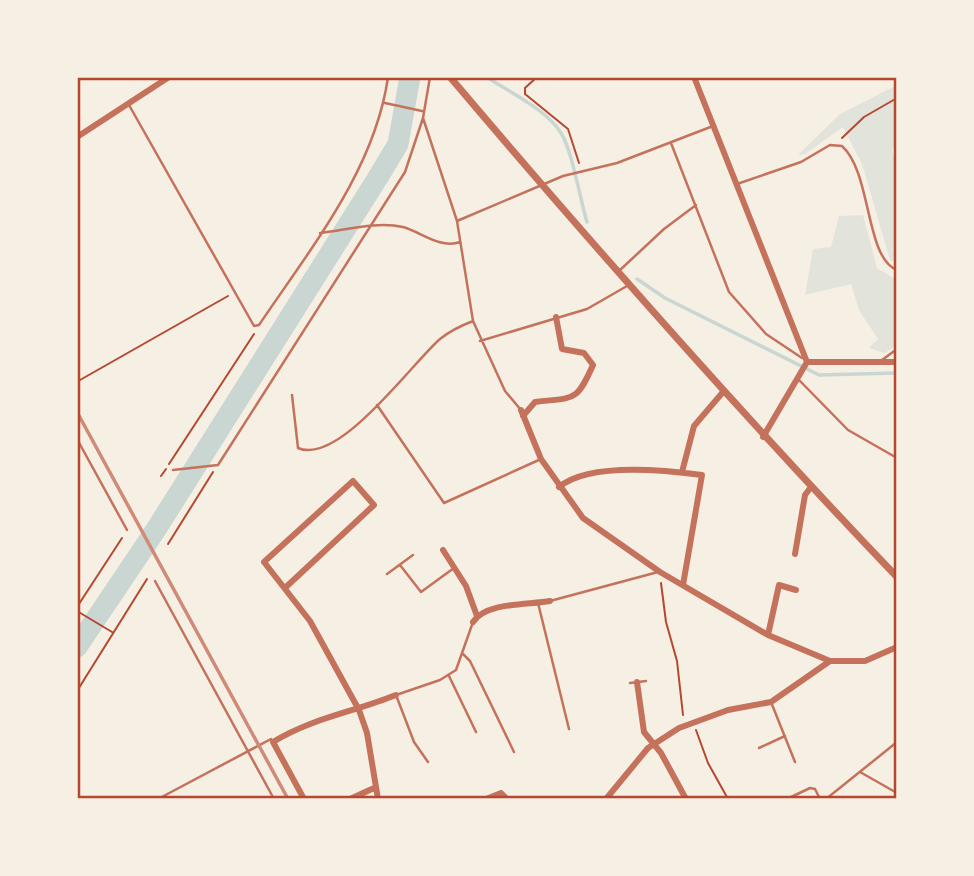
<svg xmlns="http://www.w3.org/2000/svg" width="974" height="876" font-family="'Alegreya Sans',sans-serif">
	<rect width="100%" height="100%" fill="#f6efe4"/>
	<path fill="#e2e4dc" d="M 897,85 L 897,146 L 892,150 L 897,166 L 897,263 L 890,260 L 862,164 L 843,127 L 805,154 L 798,155 L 840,114 Z
		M 863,215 L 877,268 L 897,280 L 897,346 L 884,353 L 869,348 L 878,339 L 859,310 L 851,284 L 805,295 L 813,249 L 831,247 L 839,216 Z"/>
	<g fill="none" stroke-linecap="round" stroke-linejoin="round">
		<path stroke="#c9d6d2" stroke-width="3.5" d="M 487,77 C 510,93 546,109 561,133 C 572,150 580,199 587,222
			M 637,279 L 665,298 L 819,375 L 897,373"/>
		<path stroke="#c9d6d2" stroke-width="21" d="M 77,647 L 155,531 L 377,179 L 398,144 L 410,77"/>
		<path stroke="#b5482f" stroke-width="2" d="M 537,77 L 525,88 L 525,94 L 568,129 L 579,163
			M 842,138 L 864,117 L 897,98
			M 80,380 L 228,296
			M 169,464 L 254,334
			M 161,476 L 166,469
			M 168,544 L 213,472
			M 661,583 L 666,622 L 677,661 L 683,715
			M 77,607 L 122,538
			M 77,611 L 112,632
			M 77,691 L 147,579
			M 696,730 L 708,763 L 728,799"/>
		<path stroke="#c5725c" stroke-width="2.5" d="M 385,103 L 422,111
			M 129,105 L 254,326 L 259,325 C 310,249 375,170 388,77
			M 423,118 L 457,221 L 473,321 L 505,391 L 521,410
			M 671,143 L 729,292 L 766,334 L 802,358
			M 737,184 L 801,162 L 830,145 L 842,146 C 872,173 865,258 897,270
			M 457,221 L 563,176 L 617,163 L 713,126
			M 320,233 C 346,230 377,221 403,227 C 421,232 440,249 460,242
			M 620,270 L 664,229 L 696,205
			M 480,341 L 587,309 L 627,286
			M 882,360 L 897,349
			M 799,380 L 848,430 L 897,458
			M 292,395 L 298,448 C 339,466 412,363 440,339 C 450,331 460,326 473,321
			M 377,405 L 444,503 L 541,459
			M 77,439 L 127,530
			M 173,470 L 218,465 L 405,172 L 423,118 L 430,77
			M 400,565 L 421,592 L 454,568
			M 387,574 L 413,555
			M 155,581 L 274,799
			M 550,601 L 658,572
			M 538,603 L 569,729
			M 463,654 L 470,661 L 514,752
			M 449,676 L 476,732
			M 630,683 L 646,681
			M 771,702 L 795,762
			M 759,748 L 785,736
			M 428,762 L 414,742 L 396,695 L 440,680 L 456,670 L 473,622
			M 860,772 L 897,793
			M 158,799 L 271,739
			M 787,799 L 810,788 L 815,789 L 820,799
			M 826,799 L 897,742"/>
		<path stroke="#c5725c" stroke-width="6" d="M 694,77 L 807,362
			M 77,137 L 169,77
			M 807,362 L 897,362
			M 521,410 L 541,459 L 583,518 L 660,572 L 768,635 L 830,661
			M 523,416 L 535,402 C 575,397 576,403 593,365 L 584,353 L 562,349 L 556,317
			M 763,437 L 807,362
			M 682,472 L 694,426 L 723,392
			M 559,487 C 589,462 665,470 702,475 L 683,585
			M 443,550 L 466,586 L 477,616
			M 795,554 L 805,495 L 811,487
			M 286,587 L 374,505 L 353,481 L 264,562 L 310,621 L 359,710 L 367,733 L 378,799
			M 473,622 C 486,602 528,605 550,601
			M 768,635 L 779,585 L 796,590
			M 637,682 L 644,732 L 661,753 L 686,799
			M 304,799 L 273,742 C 312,718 354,712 396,695
			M 350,799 L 374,788
			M 486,799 L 501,793 L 507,799
			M 606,799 L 648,748 L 679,728 L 728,710 L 771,702 L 830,661 L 865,661 L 897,647"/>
		<path stroke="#c5725c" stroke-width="7" d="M 450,77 C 595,248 742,415 897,577"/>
		<path stroke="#cf8b77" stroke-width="3.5" d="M 77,412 L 288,799"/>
	</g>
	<rect width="974" height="876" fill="none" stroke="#f6efe4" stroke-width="158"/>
	<rect x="79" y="79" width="816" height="718" fill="none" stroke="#b5482f" stroke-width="2.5"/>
</svg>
